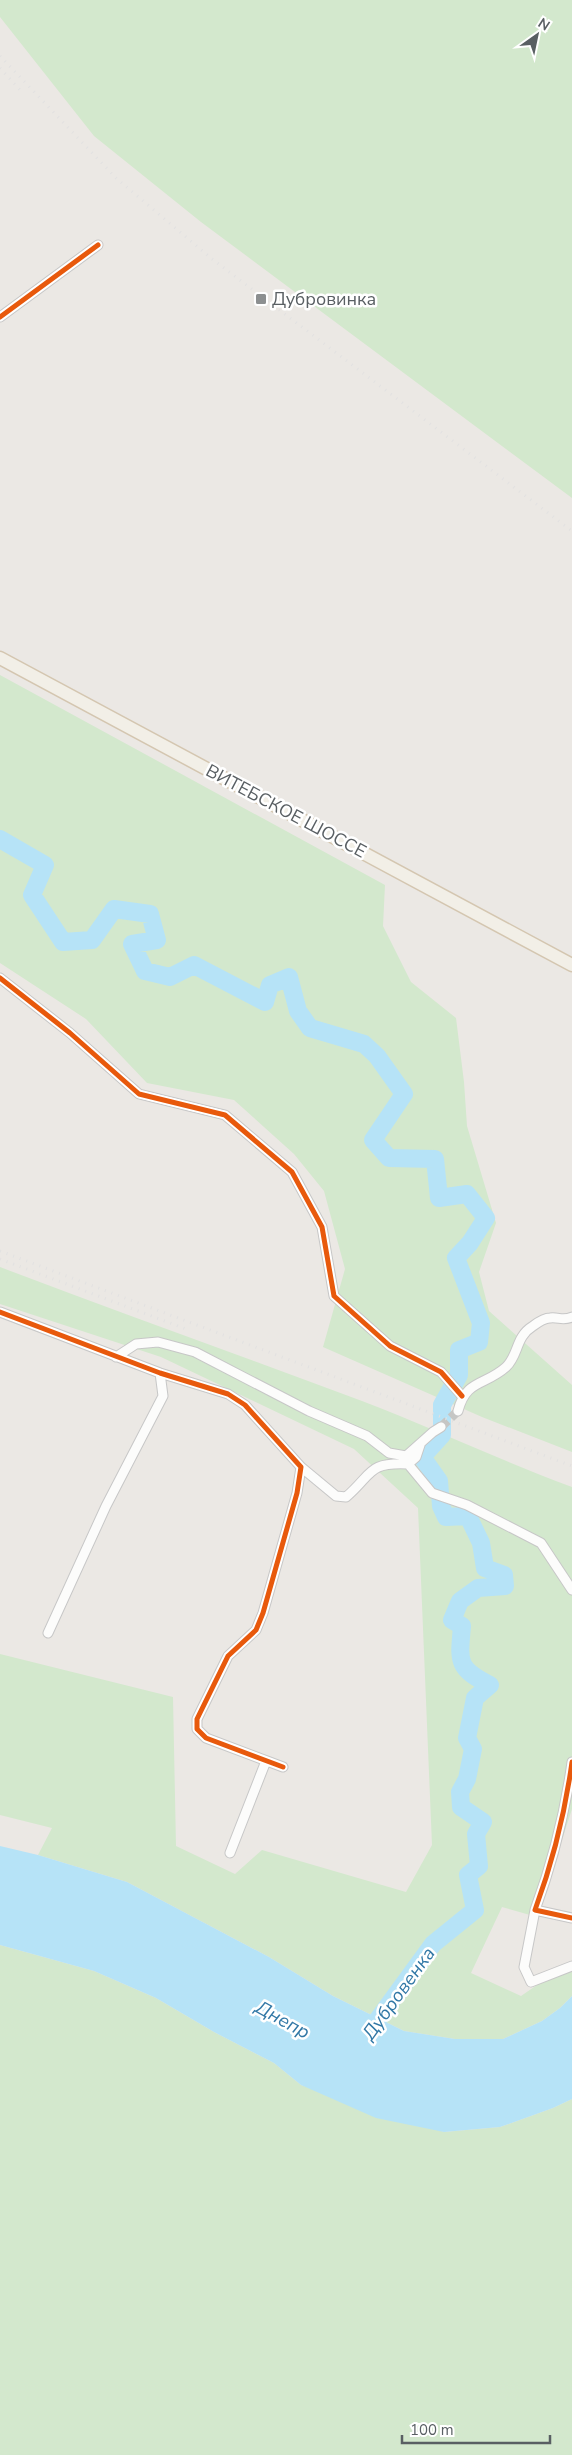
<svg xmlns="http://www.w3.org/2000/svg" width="572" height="2455" font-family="'Nunito Sans',sans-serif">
	<rect width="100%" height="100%" fill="#ebe8e4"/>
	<path fill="#d3e8cd" d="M 0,0 L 572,0 L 572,498 L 201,222 L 94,136 L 0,17 Z
		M 0,675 L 385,885 L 383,926 L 411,982 L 456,1018 L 464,1082 L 467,1126 L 496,1223 L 479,1272 L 489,1311 L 572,1385 L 572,1452 L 482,1417 L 323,1347 L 345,1269 L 324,1191 L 294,1154 L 234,1100 L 147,1083 L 86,1019 L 0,963 Z
		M 0,1267 C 120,1313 242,1356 362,1401 C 433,1428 501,1461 572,1487 L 572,1809 L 537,1917 L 502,1907 L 471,1973 L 521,1996 L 572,1961 L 572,1996 L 560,2008 L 542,2021 L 503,2039 L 455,2039 L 404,2031 L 333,1996 L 269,1957 L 127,1882 L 38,1855 L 52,1828 L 0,1815 L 0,1654 L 173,1697 L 176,1846 L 235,1874 L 262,1850 L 406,1892 L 432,1845 L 418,1508 L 354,1449 L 161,1357 L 0,1304 Z
		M 0,1945 L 94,1971 L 156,1998 L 214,2032 L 274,2063 L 301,2085 L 444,2132 L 500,2127 L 553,2108 L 572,2099 L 572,2455 L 0,2455 Z"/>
	<path fill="#b6e3f7" d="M 0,1846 L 38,1855 L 127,1882 L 269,1957 L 333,1996 L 404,2031 L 455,2039 L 503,2039 L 542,2021 L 560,2008 L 572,1996 L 572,2099 L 553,2108 L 500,2127 L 444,2132 L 376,2118 L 301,2085 L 274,2063 L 214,2032 L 156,1998 L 94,1971 L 0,1945 Z"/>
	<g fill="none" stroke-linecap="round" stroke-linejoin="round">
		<path stroke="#b6e3f7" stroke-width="18" d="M 0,839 L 45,865 L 32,895 L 63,942 L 92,940 L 114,909 L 150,914 L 157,940 L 132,944 L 145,971 L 170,977 L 194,965 L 265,1002 L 270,985 L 289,977 L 298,1011 L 310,1028 L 364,1044 L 377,1056 L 404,1094 L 373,1140 L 389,1158 L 435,1159 L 439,1198 L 467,1194 L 486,1218 L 470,1243 L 456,1258 L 481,1323 L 479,1342 L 459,1350 L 459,1375 L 442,1405 L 442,1435 L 422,1457 L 439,1481 L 441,1506 L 446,1517 L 468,1516 L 481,1543 L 485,1568 L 504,1575 L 505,1586 L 478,1588 L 460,1601 L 452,1620 L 462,1626 C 459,1661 456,1668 490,1685 L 475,1698 L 467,1738 L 473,1749 L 467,1779 L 460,1792 L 461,1807 L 483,1822 L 476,1834 L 479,1866 L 468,1875 L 475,1910 L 433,1944 L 365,2037"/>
		<path stroke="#c6c6c4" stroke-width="9" stroke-dasharray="9 4.5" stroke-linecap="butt" d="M 441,1427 L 458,1411"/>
		<defs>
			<path id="street" d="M 0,317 L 98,245
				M 0,978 L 70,1033 L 139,1094 L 225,1115 L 292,1172 L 322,1227 L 334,1296 L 390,1346 L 441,1372 L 462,1396
				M 0,1312 L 160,1373 L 228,1394 L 245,1405 L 301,1467 L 297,1493 L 263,1613 L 256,1630 L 228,1656 L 197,1719 L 197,1729 L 206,1738 L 283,1767
				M 116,1357 L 136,1344 L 158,1342 L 195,1352 L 309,1411 L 367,1436 L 389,1453 L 406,1456 L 433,1432 L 441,1427
				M 458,1411 C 466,1379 485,1386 506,1367 C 519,1355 515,1337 533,1326 C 537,1323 545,1318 550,1318 C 559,1317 563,1321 572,1317
				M 408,1464 L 432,1493 L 467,1505 L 541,1543 L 572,1590
				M 301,1467 L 336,1496 L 346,1497 C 373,1474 367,1462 408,1464 L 416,1457 L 420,1445
				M 48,1633 L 106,1506 L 163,1396 L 160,1373
				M 572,1762 C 565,1813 553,1861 535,1910 L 572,1918
				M 230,1853 L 266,1761
				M 535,1910 L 524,1967 L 531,1982 L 572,1966"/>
			<path id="primary" d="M 0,658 L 572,965"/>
		</defs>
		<use href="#street" stroke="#c7c7c7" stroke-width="11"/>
		<use href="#primary" stroke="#d4c6b0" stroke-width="15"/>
		<use href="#street" stroke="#fcfcfb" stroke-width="9"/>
		<use href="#primary" stroke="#f2efe7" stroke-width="12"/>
		<path stroke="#e2e1e1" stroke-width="3" stroke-dasharray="1 6" stroke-linecap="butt" d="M 0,56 L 116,178 L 212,259 L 572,531
			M 0,68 L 21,91
			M 0,1251 L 572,1466
			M 0,1259 L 186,1329"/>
		<defs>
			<path id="cycleway" d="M 0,317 L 98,245
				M 0,978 L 70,1033 L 139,1094 L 225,1115 L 292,1172 L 322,1227 L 334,1296 L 390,1346 L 441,1372 L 462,1396
				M 0,1312 L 160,1373 L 228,1394 L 245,1405 L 301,1467 L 297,1493 L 263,1613 L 256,1630 L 228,1656 L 197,1719 L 197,1729 L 206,1738 L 283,1767
				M 572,1762 C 565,1813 553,1861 535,1910 L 572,1918"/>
		</defs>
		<use href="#cycleway" stroke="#fff" stroke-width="8"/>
		<use href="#cycleway" stroke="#e8590c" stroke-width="5"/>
	</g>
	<rect fill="#8c8f90" stroke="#fff" stroke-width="2" x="255" y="293" width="12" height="12" rx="2.5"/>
	<g text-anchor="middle" stroke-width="5" stroke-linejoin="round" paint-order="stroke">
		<g font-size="18" fill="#595f63" stroke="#fff" text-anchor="start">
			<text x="272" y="305">Дубровинка</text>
		</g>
		<g font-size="18" fill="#595f63" stroke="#fff">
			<text transform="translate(286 811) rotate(28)" y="6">ВИТЕБСКОЕ ШОССЕ</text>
		</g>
		<g font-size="19" font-style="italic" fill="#3278a6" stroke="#fff">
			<text transform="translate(398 1993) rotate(-54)" y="7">Дубровенка</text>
			<text transform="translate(283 2019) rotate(29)" y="7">Днепр</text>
		</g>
	</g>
	<g transform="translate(537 35) rotate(33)" stroke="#ffffff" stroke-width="4" paint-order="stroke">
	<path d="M0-4L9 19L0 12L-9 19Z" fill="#595f63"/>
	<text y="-8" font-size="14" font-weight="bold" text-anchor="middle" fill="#595f63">N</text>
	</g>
	<path d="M402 2435v8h148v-8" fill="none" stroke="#595f63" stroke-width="2.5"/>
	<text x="410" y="2435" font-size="15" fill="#595f63" stroke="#ffffff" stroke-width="4" paint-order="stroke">100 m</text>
</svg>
